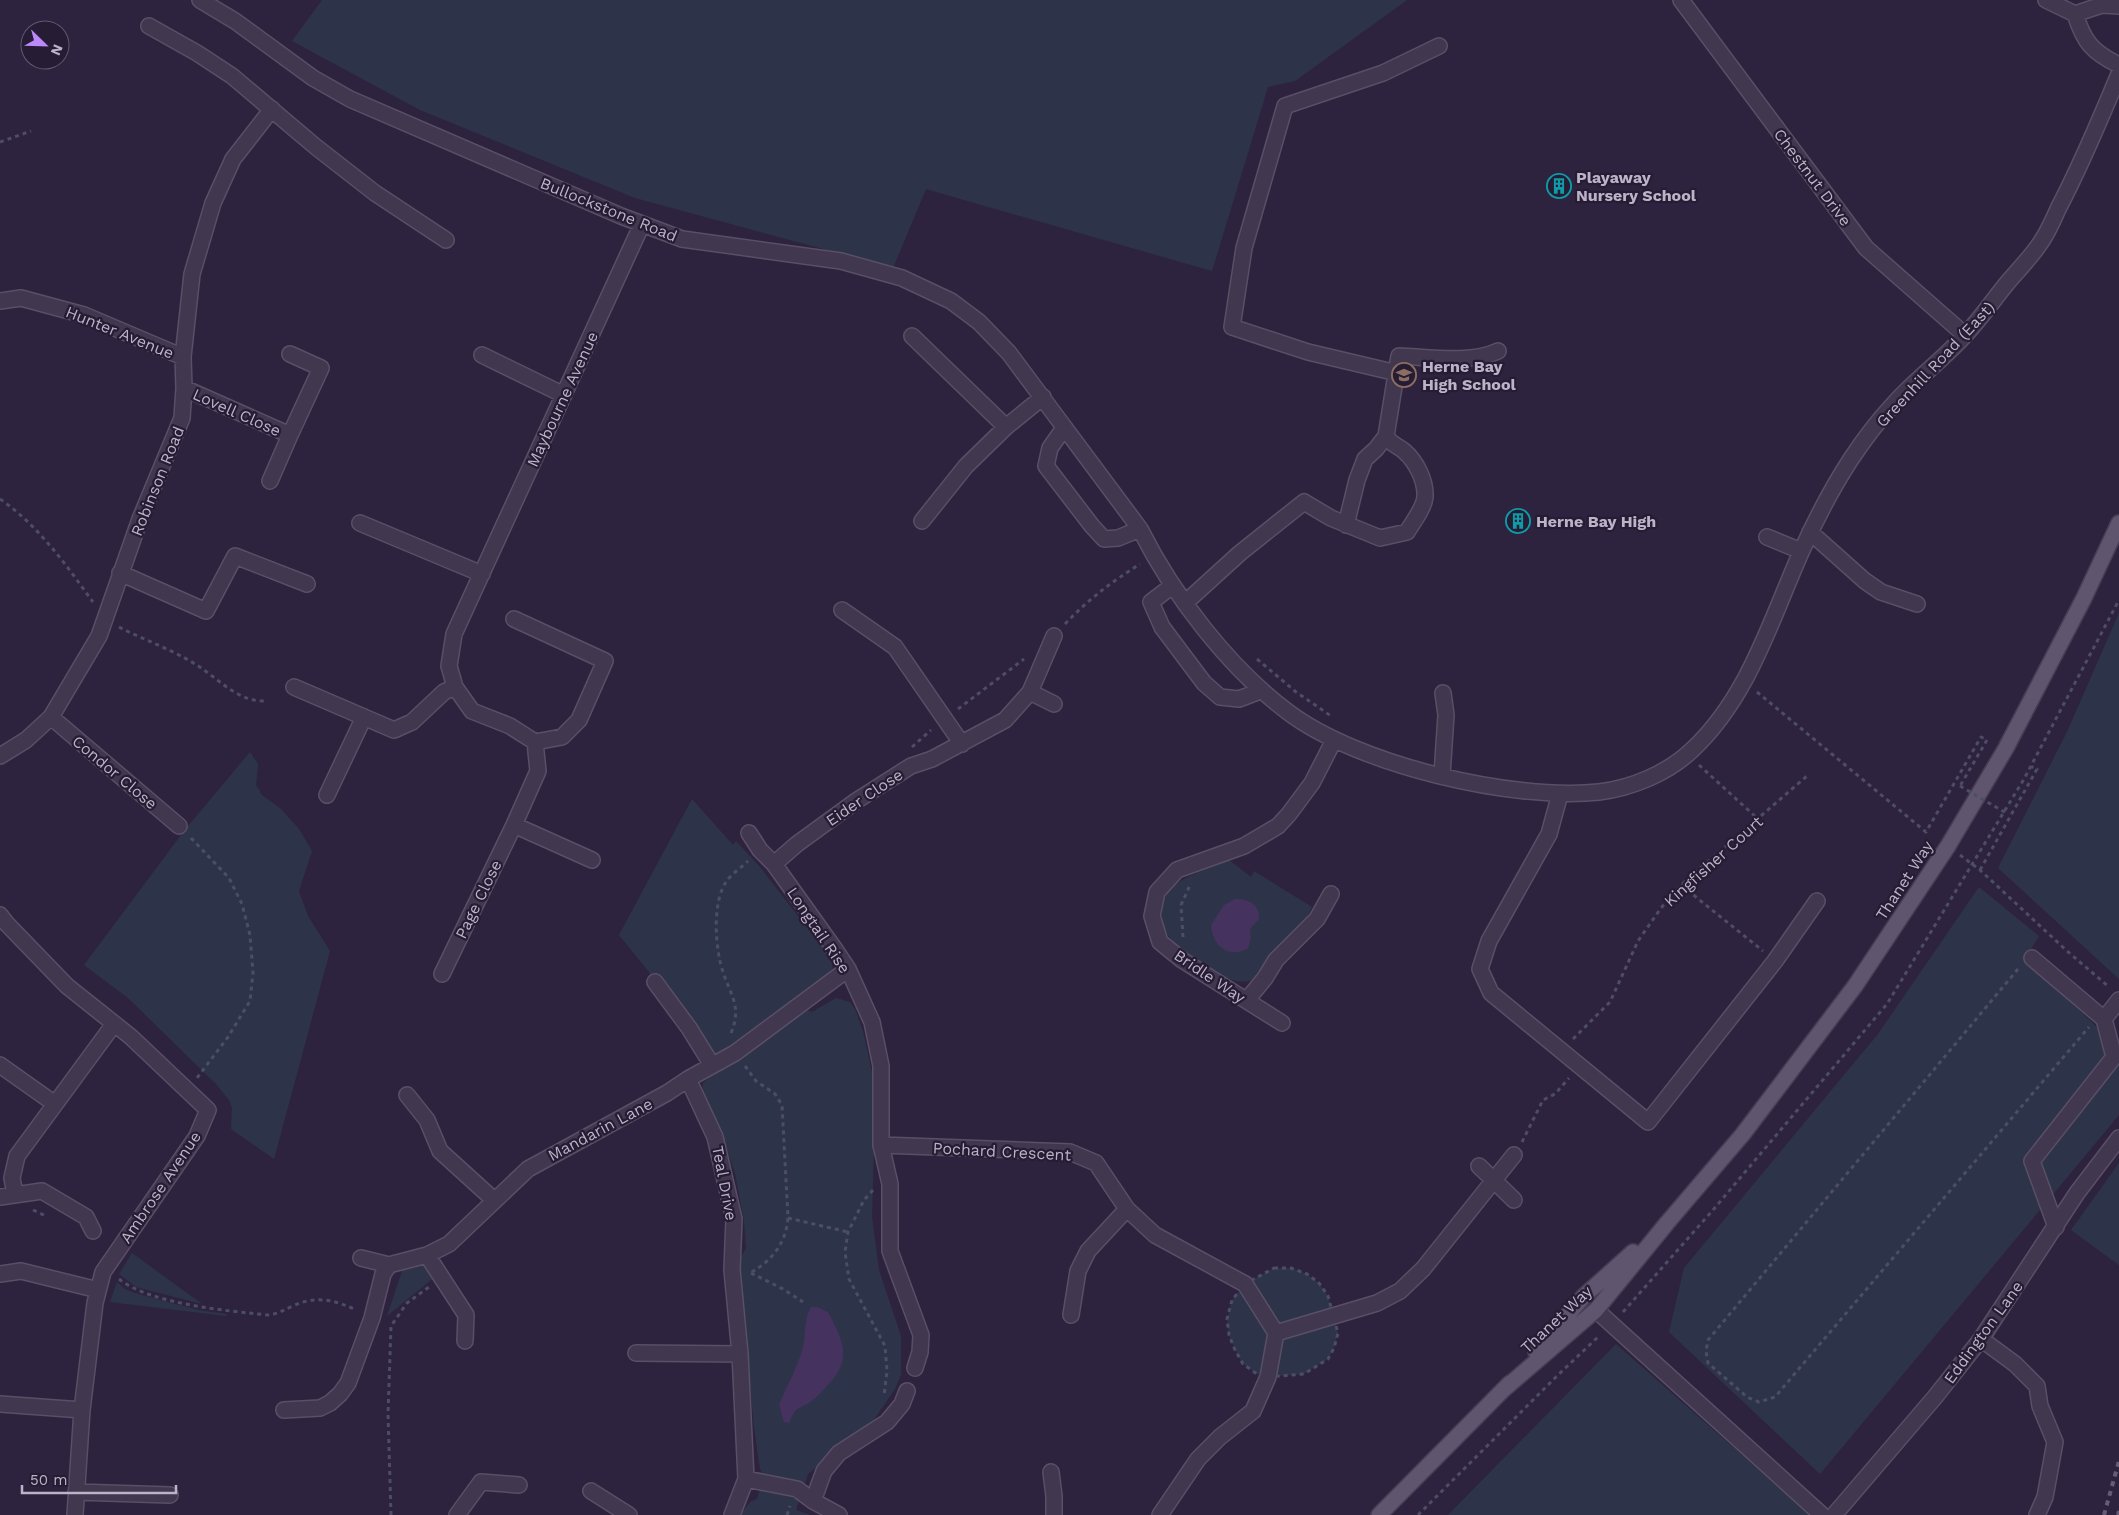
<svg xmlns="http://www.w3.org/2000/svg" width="2119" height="1515" font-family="'Work Sans',sans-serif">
	<rect width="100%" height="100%" fill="#2e233e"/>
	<path fill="#2d344a" d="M 322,0 L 1407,0 L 1295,81 L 1268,87 L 1212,271 L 926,189 L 893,268 L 635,198 L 420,110 L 292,41 Z
		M 2119,613 L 2119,979 L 1998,868 L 2067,732 Z
		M 250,752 L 258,764 L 256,785 L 262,795 L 281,809 L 299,829 L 312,851 L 299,891 L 308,916 L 330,951 L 274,1159 L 231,1129 L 232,1108 L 229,1100 L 216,1084 L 128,998 L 84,965 L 184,831 Z
		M 692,799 L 733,845 L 736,841 L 760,867 L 825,951 L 832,962 L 833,972 L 804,1009 L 812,1012 L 836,998 L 850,1002 L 855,1009 L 863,1031 L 872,1072 L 875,1106 L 872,1217 L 879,1270 L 901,1336 L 901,1374 L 895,1389 L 873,1421 L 808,1474 L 796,1510 L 810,1515 L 740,1515 L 750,1502 L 757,1499 L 764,1476 L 760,1469 L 754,1427 L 739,1261 L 746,1248 L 744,1221 L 735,1173 L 722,1135 L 702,1092 L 703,1083 L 714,1073 L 649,972 L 619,935 Z
		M 1229,860 L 1251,877 L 1254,871 L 1312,907 L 1304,924 L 1252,980 C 1230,990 1176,951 1166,932 C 1158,918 1160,896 1173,886 C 1187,875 1213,867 1229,860 Z
		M 1979,887 L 2039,936 L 2025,959 L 2119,1048 L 2119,1115 L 1820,1474 L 1669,1332 L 1684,1268 L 1878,1034 Z
		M 2119,1163 L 2119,1265 L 2071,1230 Z
		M 132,1253 L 202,1304 L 136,1287 L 119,1274 Z
		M 419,1261 L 428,1264 L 436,1276 L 387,1316 L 402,1271 L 412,1264 Z
		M 1274,1268 L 1291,1268 L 1307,1274 L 1319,1283 L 1328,1296 L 1338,1333 L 1334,1348 L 1328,1359 L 1304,1374 L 1268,1377 L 1257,1374 L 1243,1364 L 1235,1350 L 1229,1335 L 1227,1319 L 1232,1300 L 1245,1284 Z
		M 117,1282 L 125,1289 L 135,1293 L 198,1310 L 227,1314 L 226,1316 L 110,1302 Z
		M 1616,1344 L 1810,1515 L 1448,1515 Z"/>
	<path fill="#45325f" d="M 1235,899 C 1248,899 1260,904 1259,919 L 1250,929 L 1251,938 L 1248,948 C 1229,960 1212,945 1211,925 L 1224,905 Z
		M 811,1307 L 817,1307 L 828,1312 C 843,1341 853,1359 827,1386 C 823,1390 818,1396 813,1400 C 799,1411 798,1402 789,1423 L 784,1422 L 779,1405 C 787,1385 800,1364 804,1342 C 806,1329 804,1319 811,1307 Z"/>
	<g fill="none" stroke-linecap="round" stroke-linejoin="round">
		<defs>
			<path id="minor" d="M 200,0 L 235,21 L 313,78 L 350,99 L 621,216 L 682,239 L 841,261 L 902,278 L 951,301 L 979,322 L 1009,353 L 1140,529 C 1173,595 1229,668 1288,712 C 1358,765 1512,801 1599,792 C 1632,788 1668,773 1692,750 C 1749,697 1771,619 1802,550 C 1816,519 1832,488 1851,459 C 1863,441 1877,422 1892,406 C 1914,380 1943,360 1966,334 C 1981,318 1994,299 2008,282 C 2019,269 2032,256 2041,242 C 2048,232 2053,220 2058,209 C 2081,165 2100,120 2119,74
				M 1681,0 L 1866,248 L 1965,335
				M 2046,0 L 2075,14 L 2102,5 L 2119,6
				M 2075,14 C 2084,42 2092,52 2119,65
				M 149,26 L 197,53 L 232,76 L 316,147 L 375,193 L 446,240
				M 0,301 L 21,298 L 84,315 L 183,357
				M 912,336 L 1006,427
				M 482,355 L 564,395
				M 1397,373 L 1308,352 L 1232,327 L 1244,248 L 1285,106 L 1383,73 L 1439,46
				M 184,388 L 290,435 L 270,481
				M 1064,428 L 1050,448 L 1046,466 L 1092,526 L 1104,539 L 1118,538 L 1140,529
				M 290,435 L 321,368 L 290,354
				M 922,521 L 966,466 L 1006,427 L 1043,397
				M 360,523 L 482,574
				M 1346,525 L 1357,480 L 1365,459 L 1376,449 L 1386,436
				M 1810,532 L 1865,581 L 1881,592 L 1917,604
				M 1767,537 L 1801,551
				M 120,573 L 206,611 L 235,556 L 307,584
				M 1172,586 L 1151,602 L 1162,627 L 1204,683 L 1220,697 L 1239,699 L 1260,691
				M 1185,603 L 1240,553 L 1304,502 L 1331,518 L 1380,538 L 1407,532 C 1413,522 1424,508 1425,497 C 1426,481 1416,461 1404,451 C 1397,445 1390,444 1386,436 L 1399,356 C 1428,357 1471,364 1498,351
				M 842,610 L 895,647 L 962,744
				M 514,619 L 605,661 L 579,720 L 562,737 L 535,742
				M 294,687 L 394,730 L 412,722 L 444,692 L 455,687
				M 1030,692 L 1054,704
				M 51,717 L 179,826
				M 0,756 L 26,740 L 51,717 L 99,636 L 140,519 L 182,418 L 184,388 L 183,357 L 192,274 L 213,203 L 233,159 L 272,109
				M 1442,775 L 1446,715 L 1443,693
				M 1560,794 L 1549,834 L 1489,941 L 1480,969 L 1491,993 L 1648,1122 L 1775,961 L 1817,901
				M 327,795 L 364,717
				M 749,833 L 760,850 L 774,864 L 834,948 L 848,969 L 872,1022 L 881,1066 L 881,1145 L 890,1184 L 890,1251 L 921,1335 L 920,1352 L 915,1368
				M 592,860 L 514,825 L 538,771 L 535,742 L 510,726 L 472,711 L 455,687 L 449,666 L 454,634 L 642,224
				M 774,864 L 797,844 L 856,801 L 911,766 L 932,759 L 1005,720 L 1030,692 L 1054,636
				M 0,915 L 7,924 L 67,986 L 131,1037 L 208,1110 L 197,1136 L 103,1272 L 95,1303 L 82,1410 L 75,1515
				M 2032,958 L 2104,1019 L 2114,1057 L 2032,1161 L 2056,1227
				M 442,974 L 514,825
				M 655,982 L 689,1028 L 712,1065
				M 1247,1000 L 1265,978 L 1276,960 L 1317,919 L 1331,894
				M 2104,1019 L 2119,1000
				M 1282,1023 L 1182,960 L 1160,942 L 1152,916 L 1157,892 L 1177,870 L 1244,846 L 1278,826 L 1289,814 L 1312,783 L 1334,740
				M 0,1065 L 55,1104
				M 688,1079 L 715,1137 L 734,1219 L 732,1270 L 740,1354 L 746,1479 L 732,1515
				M 407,1095 L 427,1120 L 440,1151 L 494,1200
				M 881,1145 L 1070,1152 L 1096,1163 L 1127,1209 L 1155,1235 L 1245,1284 L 1276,1333 L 1268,1377 L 1253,1411 L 1220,1437 L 1198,1459 L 1160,1515
				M 1479,1166 L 1514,1200
				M 15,1194 L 12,1178 L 17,1156 L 114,1024
				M 0,1197 L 42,1191 L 86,1217 L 93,1231
				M 427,1255 L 466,1315 L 465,1341
				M 361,1258 L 389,1265
				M 0,1274 L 21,1271 L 98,1290
				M 1596,1310 L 1822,1515
				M 1071,1315 L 1078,1271 L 1088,1251 L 1127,1209
				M 1276,1333 L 1377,1303 L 1400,1291 L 1423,1269 L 1514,1155
				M 1981,1339 L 2015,1364 L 2037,1386 L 2040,1406 L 2055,1442 L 2045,1497 L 2037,1515
				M 636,1353 L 740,1354
				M 0,1404 L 82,1410
				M 284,1410 L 320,1408 L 330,1403 L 340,1394 L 348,1383 L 372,1318 L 383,1274 L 389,1265 L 427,1255 L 449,1244 L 528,1169 L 667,1093 L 688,1079 L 735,1053 L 848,969
				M 1051,1472 L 1054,1496 L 1054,1515
				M 746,1479 L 797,1489 L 813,1501 L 839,1515
				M 591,1491 L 629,1515
				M 76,1492 L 170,1495
				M 813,1501 L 824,1471 L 839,1453 L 887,1422 L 902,1404 L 907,1391
				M 457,1515 L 481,1482 L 519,1485
				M 1834,1515 L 1935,1397 L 1981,1339 L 2077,1193 L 2119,1138"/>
			<path id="major" d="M 1536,1352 L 1584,1296 L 1633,1252
				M 1503,1390 L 1596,1310 L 1667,1223 L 1743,1134 L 1855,986 L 1948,846 L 2006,748 L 2084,598 L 2119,523
				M 1379,1515 L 1510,1383"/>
		</defs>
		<use href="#minor" stroke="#594f66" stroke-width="18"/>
		<use href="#major" stroke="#473d54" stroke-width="18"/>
		<path stroke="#4d4e65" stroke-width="3" stroke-dasharray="4 4" stroke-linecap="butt" d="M 0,142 L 31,131
			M 0,499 C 39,526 66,565 93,602
			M 1065,624 C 1090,598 1110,583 1140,564
			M 119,627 C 144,640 171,649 195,664 C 217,677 237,702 265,701
			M 1257,659 L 1296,692 L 1331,716
			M 1757,692 L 1926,832 L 1981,737 L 1987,740 L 1960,786
			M 958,709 L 1024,659
			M 912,747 L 931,730
			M 1699,765 L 1758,819
			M 191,838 L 229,878 L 242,904 L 250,935 L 253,973 L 250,1001 L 228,1037 L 197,1078
			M 1960,855 L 1980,870 L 2067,951 L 2109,987
			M 1980,870 L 2037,769 L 2032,767 L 2032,768
			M 1681,885 L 1763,951
			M 1183,937 L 1181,905 L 1191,883
			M 2018,969 L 1708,1340 L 1706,1351 L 1708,1363 L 1747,1397 L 1759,1402 L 1775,1397 L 2089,1027
			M 731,1033 C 742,1007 731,996 723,972 C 715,948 712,903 726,882 C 730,875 742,867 748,861
			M 1573,1039 L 1610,1002 L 1638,941 L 1661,908 L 1681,885 L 1807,776
			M 745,1066 L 756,1081 L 775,1094 L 782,1105 L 788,1218 C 786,1243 772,1261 750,1273
			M 1522,1142 L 1543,1100 L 1555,1094 L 1569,1078
			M 873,1190 L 864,1200 L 848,1232 L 845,1252 L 849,1279 L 885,1346 L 887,1371 L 884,1396
			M 33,1210 L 46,1216
			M 788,1218 L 848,1232
			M 1274,1268 L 1291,1268 L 1307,1274 L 1319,1283 L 1328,1296 L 1338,1333 L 1334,1348 L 1328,1359 L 1304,1374 L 1268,1377 L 1257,1374 L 1243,1364 L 1235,1350 L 1229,1335 L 1227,1319 L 1232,1300 L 1245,1284 Z
			M 751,1273 L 783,1289 L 803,1302
			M 119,1279 C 150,1304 228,1311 268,1315 C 278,1314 284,1310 293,1306 C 315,1295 335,1300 356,1310
			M 1623,1312 L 1713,1210 L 1887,1004 L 2024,779 L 2119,600
			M 391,1515 L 388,1414 L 391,1326 L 407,1303 L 429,1287
			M 787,1515 L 790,1506
			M 1418,1515 L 1559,1374 L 1599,1336"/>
		<use href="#minor" stroke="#41374e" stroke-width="15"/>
		<use href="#major" stroke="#60556e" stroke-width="15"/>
		<path stroke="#675b77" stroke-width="4" stroke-dasharray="5 5" stroke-linecap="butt" d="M 2104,1515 L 2119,1461
			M 2118,1515 L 2119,1511"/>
		<path stroke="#4d4e65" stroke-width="3" stroke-dasharray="4 4" stroke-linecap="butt" d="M 1960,786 L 2006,813"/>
	</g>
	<defs>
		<symbol id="building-ring" viewBox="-11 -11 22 22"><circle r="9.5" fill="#261c33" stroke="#0f9aa8" stroke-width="1.5"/><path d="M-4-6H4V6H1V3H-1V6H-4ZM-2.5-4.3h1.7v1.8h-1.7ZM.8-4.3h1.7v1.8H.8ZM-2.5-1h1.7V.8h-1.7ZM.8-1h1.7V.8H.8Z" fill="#0f9aa8"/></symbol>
		<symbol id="school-ring" viewBox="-11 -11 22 22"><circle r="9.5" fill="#261c33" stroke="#8d6e63" stroke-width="1.5"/><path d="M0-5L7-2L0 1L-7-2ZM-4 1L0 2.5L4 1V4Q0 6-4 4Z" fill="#8d6e63"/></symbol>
	</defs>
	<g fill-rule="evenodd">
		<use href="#building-ring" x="1545" y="172" width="28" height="28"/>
		<use href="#school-ring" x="1390" y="361" width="28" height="28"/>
		<use href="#building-ring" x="1504" y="507" width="28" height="28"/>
	</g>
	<g text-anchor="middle" stroke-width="4.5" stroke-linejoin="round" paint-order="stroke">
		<g font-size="16" font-weight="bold" fill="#bdb3c9" stroke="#261c33" text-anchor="start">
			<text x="1576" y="183">Playaway<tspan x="1576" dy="18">Nursery School</tspan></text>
			<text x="1422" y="372">Herne Bay<tspan x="1422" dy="18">High School</tspan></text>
			<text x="1536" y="527">Herne Bay High</text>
		</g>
		<g font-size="16" fill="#bdb3c9" stroke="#261c33">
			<text transform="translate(1813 177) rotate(53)" y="6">Chestnut Drive</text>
			<text transform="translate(609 209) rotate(22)" y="6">Bullockstone Road</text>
			<text transform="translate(120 332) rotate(22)" y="6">Hunter Avenue</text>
			<text transform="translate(1935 364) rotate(-47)" y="6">Greenhill Road (East)</text>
			<text transform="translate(562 399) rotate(-65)" y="6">Maybourne Avenue</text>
			<text transform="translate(237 412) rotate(24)" y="6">Lovell Close</text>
			<text transform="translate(157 481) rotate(-68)" y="6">Robinson Road</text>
			<text transform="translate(115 772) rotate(40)" y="6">Condor Close</text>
			<text transform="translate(864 797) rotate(-34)" y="6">Eider Close</text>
			<text transform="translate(1713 861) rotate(-42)" y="6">Kingfisher Court</text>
			<text transform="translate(1904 880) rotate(-57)" y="6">Thanet Way</text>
			<text transform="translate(478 899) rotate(-64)" y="6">Page Close</text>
			<text transform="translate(819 930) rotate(56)" y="6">Longtail Rise</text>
			<text transform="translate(1210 976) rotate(34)" y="6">Bridle Way</text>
			<text transform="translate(600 1129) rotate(-28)" y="6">Mandarin Lane</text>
			<text transform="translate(1002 1151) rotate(3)" y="6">Pochard Crescent</text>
			<text transform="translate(725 1183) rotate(79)" y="6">Teal Drive</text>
			<text transform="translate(160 1187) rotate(-56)" y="6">Ambrose Avenue</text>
			<text transform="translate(1556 1319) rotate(-43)" y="6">Thanet Way</text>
			<text transform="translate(1983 1332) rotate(-54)" y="6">Eddington Lane</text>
		</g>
	</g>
	<g transform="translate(45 45) rotate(113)"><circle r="24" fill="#261c33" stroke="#62586f"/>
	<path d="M0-4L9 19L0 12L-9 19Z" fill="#bc88fa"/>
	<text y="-8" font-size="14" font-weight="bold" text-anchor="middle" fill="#bdb3c9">N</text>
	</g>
	<path d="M22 1485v8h154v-8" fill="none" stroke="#bdb3c9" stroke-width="2.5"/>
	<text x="30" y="1485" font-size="15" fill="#bdb3c9" stroke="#261c33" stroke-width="4" paint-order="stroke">50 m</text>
</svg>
